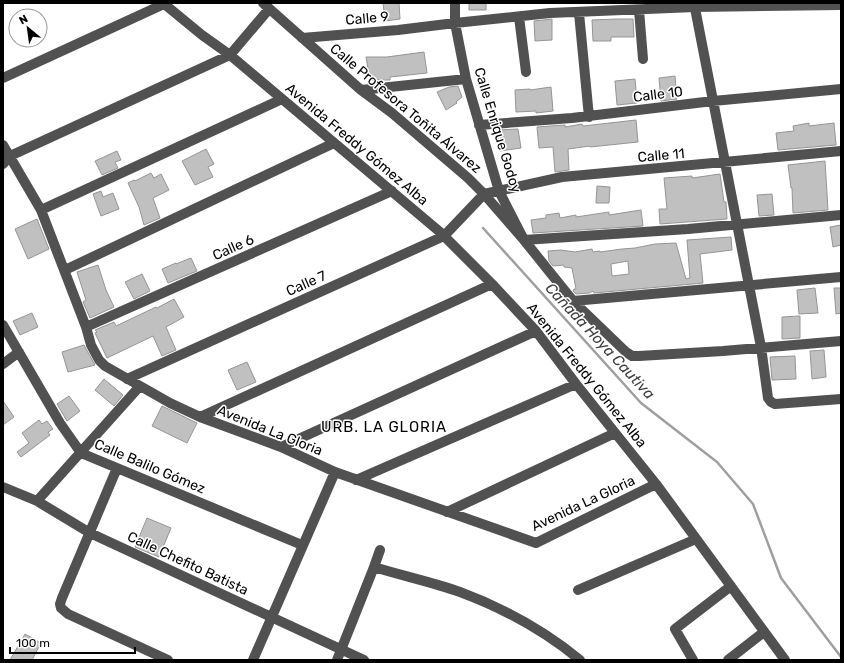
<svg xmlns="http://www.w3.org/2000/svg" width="844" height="663" font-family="Rubik,sans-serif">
	<rect width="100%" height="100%" fill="#fff"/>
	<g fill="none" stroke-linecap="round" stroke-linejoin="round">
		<path stroke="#9f9f9f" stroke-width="2.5" d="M 483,228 L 641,403 L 717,462 L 753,504 L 781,578 L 841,657"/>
	</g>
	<path fill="#c0c0c0" stroke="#959595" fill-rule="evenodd" d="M 383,3 L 399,3 L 400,19 L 385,21 Z
		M 469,3 L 486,3 L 486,10 L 469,10 Z
		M 552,19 L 552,40 L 535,41 L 534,21 Z
		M 617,19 L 633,19 L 634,37 L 611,37 L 611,41 L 593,41 L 592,20 Z
		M 424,52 L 427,73 L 390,77 L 390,80 L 370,80 L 366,57 L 387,57 Z
		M 675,76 L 677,99 L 661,101 L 659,78 Z
		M 635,79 L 637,103 L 617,105 L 615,81 Z
		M 458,86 L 462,97 L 456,102 L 457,103 L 446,110 L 437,92 L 449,87 Z
		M 551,87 L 553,111 L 536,113 L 536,111 L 516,112 L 515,90 L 530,89 L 530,90 Z
		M 636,120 L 638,142 L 590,147 L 590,146 L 568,149 L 569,170 L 555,172 L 553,147 L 539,148 L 537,127 L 565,125 L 565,127 L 582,124 L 583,126 Z
		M 809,123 L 809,126 L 834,123 L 836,145 L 778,150 L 776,133 L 794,131 L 793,126 Z
		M 518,129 L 521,148 L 500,151 L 497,130 Z
		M 206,149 L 214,164 L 208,167 L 213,177 L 195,185 L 182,161 Z
		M 117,151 L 121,160 L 115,162 L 118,168 L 102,175 L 95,161 Z
		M 825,161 L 828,210 L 793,213 L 792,188 L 791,188 L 788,165 Z
		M 151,173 L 154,178 L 161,174 L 169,190 L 153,198 L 160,218 L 144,225 L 139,207 L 128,183 L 134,180 L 135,181 Z
		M 720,174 L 724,202 L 726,202 L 727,219 L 660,224 L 659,209 L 667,209 L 664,178 L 692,176 L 692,178 Z
		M 597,186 L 610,187 L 609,203 L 596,203 Z
		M 101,191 L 103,197 L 113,193 L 119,209 L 101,216 L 93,194 Z
		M 772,194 L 774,215 L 759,216 L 757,195 Z
		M 641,210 L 643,226 L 533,233 L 531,220 L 546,218 L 546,215 L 559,213 L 560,218 L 576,215 L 576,217 L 609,212 L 609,215 Z
		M 37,219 L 49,249 L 28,259 L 15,229 Z
		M 841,225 L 841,245 L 833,247 L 830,227 Z
		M 731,237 L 732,250 L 700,254 L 703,283 L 594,293 L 593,291 L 589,293 L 576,294 L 573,291 L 574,289 L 576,289 L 572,268 L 564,267 L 564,265 L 553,266 L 549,261 L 548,251 L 561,250 L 575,252 L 592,249 L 593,252 L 600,251 L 600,252 L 622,249 L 635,248 L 655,244 L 676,243 L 686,279 L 690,278 L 687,240 ZM 628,261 L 629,274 L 612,276 L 611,264 Z
		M 191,258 L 197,271 L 168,283 L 162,269 L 176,263 L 176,264 Z
		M 98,265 L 106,290 L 114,307 L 90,318 L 83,302 L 86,300 L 77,272 Z
		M 142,274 L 150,291 L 134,299 L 125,282 Z
		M 815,288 L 818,313 L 799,314 L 797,290 Z
		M 834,288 L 841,288 L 841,313 L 836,314 Z
		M 174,299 L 184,317 L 166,327 L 176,350 L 162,356 L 153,336 L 107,358 L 95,333 L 97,332 L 95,330 L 114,322 L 116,326 L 156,307 L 157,308 Z
		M 32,313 L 38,327 L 20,335 L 13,321 Z
		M 800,316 L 800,338 L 782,339 L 782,317 Z
		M 84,345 L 95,365 L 68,372 L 62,352 Z
		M 824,350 L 826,377 L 812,379 L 810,351 Z
		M 795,356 L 796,379 L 772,380 L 770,357 Z
		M 247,362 L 256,382 L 237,390 L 228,370 Z
		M 104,379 L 123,395 L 114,406 L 95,390 Z
		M 69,396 L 80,411 L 67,421 L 57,404 Z
		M 3,401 L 14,417 L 3,425 Z
		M 162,406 L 197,423 L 187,443 L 152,426 Z
		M 39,420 L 42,424 L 47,421 L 53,429 L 48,432 L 50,435 L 21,457 L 17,452 L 29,443 L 22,433 Z
		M 147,518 L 171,528 L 159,557 L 135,547 Z
		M 25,634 L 41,643 L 32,660 L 10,660 Z"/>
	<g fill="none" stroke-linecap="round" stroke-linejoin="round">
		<path stroke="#515151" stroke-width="10" d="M 163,3 L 202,35 L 230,55 L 440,232 L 492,284 L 536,331 L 576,384 L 656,484 L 785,660
			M 263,3 L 361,90 L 392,113 L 468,178 L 484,194 L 524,240 L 688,229 L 841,215
			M 455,3 L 455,23 L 466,79 L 499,191 L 524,240 L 573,301 L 626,352 L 632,356 L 639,356 L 723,351 L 841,341
			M 694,3 L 761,347 L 768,398 L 771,402 L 775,404 L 841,399
			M 639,10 L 643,59
			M 579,13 L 589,117
			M 519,17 L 526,72
			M 302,38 L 398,30 L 455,23 L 550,13 L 695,7 L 841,5
			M 3,78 L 164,4
			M 361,90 L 466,79
			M 479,125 L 572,118 L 713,101 L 841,89
			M 3,145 L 41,210 L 86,327 L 91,345 L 99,360 L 105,366 L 170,403 L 200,417 L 281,447 L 335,472 L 536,543 L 656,484
			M 3,164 L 10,156 L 230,55 L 269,9
			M 41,210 L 282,99
			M 65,270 L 334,143
			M 573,301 L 841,277
			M 3,325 L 60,423 L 81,453 L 302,545
			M 86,327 L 392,191
			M 3,364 L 19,352
			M 127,379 L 444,236 L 484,194 L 562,177 L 841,151
			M 200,417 L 492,284
			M 281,447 L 536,331
			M 117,468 L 62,598 L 60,604 L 61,608 L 68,614 L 168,660
			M 356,480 L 576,384
			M 3,487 L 37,501 L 90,533 L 364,660
			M 37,501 L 140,386
			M 447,512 L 615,433
			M 374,567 C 403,576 432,582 460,592 C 503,608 545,631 580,660
			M 578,590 L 696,539
			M 253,660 L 335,472
			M 337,660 L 374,567 L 380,550
			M 693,660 L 675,629 L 731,586
			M 728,660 L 764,632"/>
	</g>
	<g text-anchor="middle" stroke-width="3" stroke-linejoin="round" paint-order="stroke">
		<g font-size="14" fill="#000" stroke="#fff">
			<text transform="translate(367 18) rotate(-5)" y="5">Calle 9</text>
			<text transform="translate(658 94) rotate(-7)" y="5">Calle 10</text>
			<text transform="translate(406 108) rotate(40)" y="5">Calle Profesora Toñita Álvarez</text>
			<text transform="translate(498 130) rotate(73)" y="5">Calle Enrique Godoy</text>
			<text transform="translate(357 144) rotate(40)" y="5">Avenida Freddy Gómez Alba</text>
			<text transform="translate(661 155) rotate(-5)" y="5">Calle 11</text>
			<text transform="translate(233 247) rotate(-24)" y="5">Calle 6</text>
			<text transform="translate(306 283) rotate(-24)" y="5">Calle 7</text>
			<text transform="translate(587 375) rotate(51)" y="5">Avenida Freddy Gómez Alba</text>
			<text transform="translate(270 430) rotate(22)" y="5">Avenida La Gloria</text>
			<text transform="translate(150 466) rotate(23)" y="5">Calle Balilo Gómez</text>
			<text transform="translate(583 503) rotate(-25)" y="5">Avenida La Gloria</text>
			<text transform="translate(188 563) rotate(25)" y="5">Calle Chefito Batista</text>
		</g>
		<g font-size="15" font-style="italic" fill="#404040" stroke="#fff">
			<text transform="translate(600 341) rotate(47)" y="5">Cañada Hoya Cautiva</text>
		</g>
		<g font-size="15" letter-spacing="1" fill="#000" stroke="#fff">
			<text x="384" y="432">URB. LA GLORIA</text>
		</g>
	</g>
	<rect width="844" height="663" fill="none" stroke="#000000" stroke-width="8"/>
	<g transform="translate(28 28) rotate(331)"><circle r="19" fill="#ffffff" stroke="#999999"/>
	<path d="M0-3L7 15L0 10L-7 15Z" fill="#000000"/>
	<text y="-6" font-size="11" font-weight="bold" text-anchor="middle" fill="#000000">N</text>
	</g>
	<path d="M10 647v6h125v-6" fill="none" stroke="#000000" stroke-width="2"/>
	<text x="16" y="647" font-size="12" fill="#000000" stroke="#ffffff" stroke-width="3" paint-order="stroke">100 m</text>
</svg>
